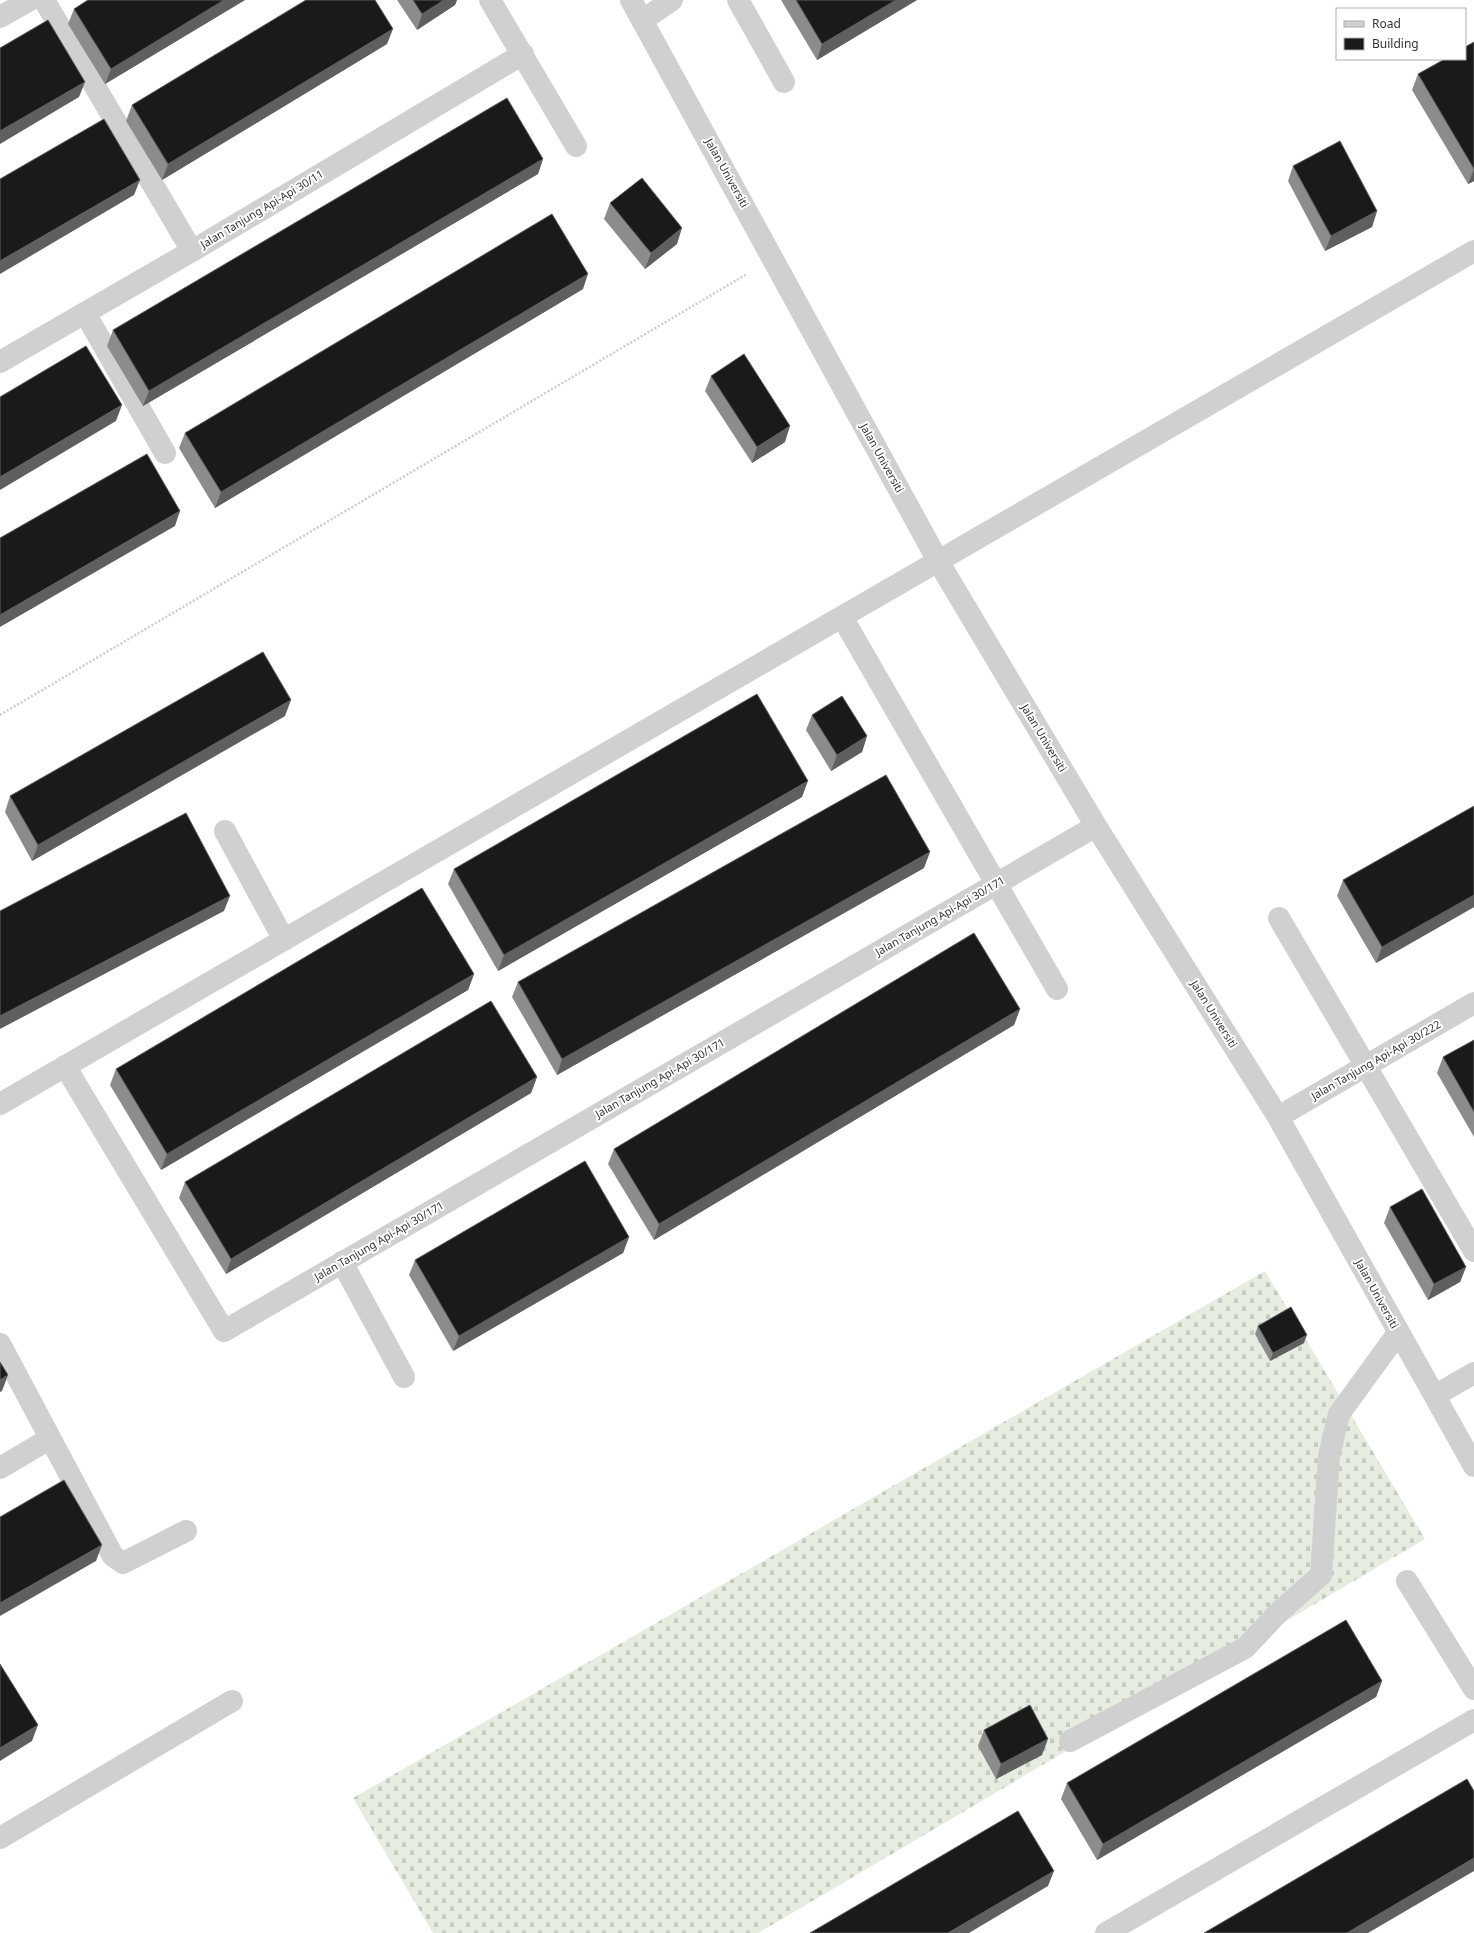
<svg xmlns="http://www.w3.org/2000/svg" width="1474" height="1933" font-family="'Noto Sans',sans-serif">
	<defs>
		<pattern id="cemetery-stones" width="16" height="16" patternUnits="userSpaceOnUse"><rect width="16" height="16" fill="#e6ecdf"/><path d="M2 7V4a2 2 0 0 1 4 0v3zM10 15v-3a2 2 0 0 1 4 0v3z" fill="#c6cbc0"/></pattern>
	</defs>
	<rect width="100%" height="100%" fill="#fff"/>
	<path fill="url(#cemetery-stones)" d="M 1265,1271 L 1425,1539 L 758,1933 L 433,1933 L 353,1798 Z"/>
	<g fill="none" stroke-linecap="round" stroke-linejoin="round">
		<path stroke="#cdcdcd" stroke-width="2.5" stroke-dasharray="2 2" stroke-linecap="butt" d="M 0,715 L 747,274"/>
		<path stroke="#d0d0d0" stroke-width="22" d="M 44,0 L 192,251
			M 490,0 L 576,146
			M 631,0 L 938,561 L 1096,826 L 1278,1117 L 1474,1466
			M 738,0 L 784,82
			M 0,17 L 30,0
			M 643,20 L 672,0
			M 85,313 L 165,453
			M 0,362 L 192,251 L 523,54
			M 842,617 L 1057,989
			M 225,831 L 284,940
			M 1279,918 L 1474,1251
			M 65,1066 L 224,1331 L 1096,826
			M 0,1104 L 1474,251
			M 1278,1117 L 1474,1003
			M 342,1262 L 404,1377
			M 0,1344 L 113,1556 L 123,1563 L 186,1531
			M 1436,1395 L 1474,1373
			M 0,1468 L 49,1439
			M 1407,1581 L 1474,1689
			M 1070,1741 L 1245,1648 L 1279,1612 L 1321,1575 L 1329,1456 L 1339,1414 L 1398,1333
			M 0,1838 L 232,1701
			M 1106,1933 L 1474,1720"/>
	</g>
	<path fill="#8c8c8c" d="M 88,0 L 245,0 L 105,84 L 68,24 L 74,9 Z
		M 397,0 L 457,0 L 455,5 L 417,30 Z
		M 781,0 L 917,0 L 817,60 Z
		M 1474,42 L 1474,181 L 1468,184 L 1412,90 L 1418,74 Z
		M 387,44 L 162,180 L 126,121 L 132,105 Z
		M 543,159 L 538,174 L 143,406 L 107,346 L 113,330 Z
		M 1293,166 L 1377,211 L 1372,227 L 1325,251 L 1288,181 Z
		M 610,203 L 677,244 L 645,269 L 604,219 Z
		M 583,289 L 215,508 L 179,448 L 185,433 Z
		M 711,376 L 785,442 L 752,463 L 705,391 Z
		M 812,715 L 867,736 L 862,752 L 831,771 L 806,730 Z
		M 285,716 L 32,861 L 5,812 L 10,796 Z
		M 802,797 L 498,971 L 448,884 L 454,869 Z
		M 1474,806 L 1474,907 L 1376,963 L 1337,896 L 1343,880 Z
		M 924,868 L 557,1075 L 512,997 L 518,982 Z
		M 474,974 L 468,990 L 161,1170 L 110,1085 L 116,1069 Z
		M 1020,1009 L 1014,1025 L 654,1240 L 608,1164 L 614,1149 Z
		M 1474,1040 L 1474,1137 L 1437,1073 L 1443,1057 Z
		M 537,1077 L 531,1093 L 226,1274 L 179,1198 L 185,1182 Z
		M 1390,1207 L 1466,1267 L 1460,1282 L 1428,1300 L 1384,1223 Z
		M 629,1237 L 623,1253 L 453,1351 L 409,1275 L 415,1260 Z
		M 1258,1326 L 1304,1343 L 1270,1361 L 1255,1334 Z
		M 1382,1681 L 1376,1697 L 1097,1860 L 1061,1799 L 1067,1783 Z
		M 984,1730 L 1042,1755 L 996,1779 L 978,1746 Z"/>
	<path fill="#5f5f5f" d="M 224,0 L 245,0 L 105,84 L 111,69 Z
		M 444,0 L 457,0 L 455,5 L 417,30 L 422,14 Z
		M 896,0 L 917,0 L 817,60 L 822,44 Z
		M 393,29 L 387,44 L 162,180 L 168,164 Z
		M 85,82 L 79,97 L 0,144 L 0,131 Z
		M 543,159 L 538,174 L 143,406 L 149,391 Z
		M 1474,168 L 1474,181 L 1468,184 L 1474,169 Z
		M 140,180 L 134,195 L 0,274 L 0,261 Z
		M 1377,211 L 1372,227 L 1325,251 L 1331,236 Z
		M 682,228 L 677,244 L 645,269 L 651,253 Z
		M 588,274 L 583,289 L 215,508 L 221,492 Z
		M 122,405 L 116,421 L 0,490 L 0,477 Z
		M 790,426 L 785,442 L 752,463 L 757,447 Z
		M 180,511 L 175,526 L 0,627 L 0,615 Z
		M 291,700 L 285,716 L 32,861 L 38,845 Z
		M 867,736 L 862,752 L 831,771 L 837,755 Z
		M 808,781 L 802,797 L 498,971 L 504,955 Z
		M 930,852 L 924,868 L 557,1075 L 562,1059 Z
		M 1474,895 L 1474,907 L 1376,963 L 1382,947 Z
		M 230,896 L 224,911 L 0,1029 L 0,1016 Z
		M 474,974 L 468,990 L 161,1170 L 167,1154 Z
		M 1020,1009 L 1014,1025 L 654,1240 L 659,1224 Z
		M 537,1077 L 531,1093 L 226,1274 L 231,1259 Z
		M 629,1237 L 623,1253 L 453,1351 L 459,1336 Z
		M 1466,1267 L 1460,1282 L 1428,1300 L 1434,1284 Z
		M 1307,1335 L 1304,1343 L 1270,1361 L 1273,1353 Z
		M 8,1375 L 2,1391 L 0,1392 L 0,1380 Z
		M 102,1545 L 96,1561 L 0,1616 L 0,1603 Z
		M 1382,1681 L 1376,1697 L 1097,1860 L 1103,1844 Z
		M 38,1725 L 32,1741 L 0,1761 L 0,1748 Z
		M 1048,1739 L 1042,1755 L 996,1779 L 1001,1764 Z
		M 1474,1858 L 1474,1871 L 1368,1933 L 1347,1933 Z
		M 1054,1871 L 1048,1886 L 969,1933 L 948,1933 Z"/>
	<path fill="#1a1a1a" stroke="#5f5f5f" d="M 88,0 L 224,0 L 111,69 L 74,9 Z
		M 306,0 L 375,0 L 393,29 L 168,164 L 132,105 Z
		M 413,0 L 444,0 L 422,14 Z
		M 796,0 L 896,0 L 822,44 Z
		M 48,20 L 85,82 L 0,131 L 0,48 Z
		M 1474,42 L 1474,169 L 1418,74 L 1445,59 L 1465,59 L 1465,47 Z
		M 507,98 L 543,159 L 149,391 L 113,330 Z
		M 104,119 L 140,180 L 0,261 L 0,179 Z
		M 1340,141 L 1377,211 L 1331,236 L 1293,166 Z
		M 642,178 L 682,228 L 651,253 L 610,203 Z
		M 552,214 L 588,274 L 221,492 L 185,433 Z
		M 86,346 L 122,405 L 0,477 L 0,397 Z
		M 744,354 L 790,426 L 757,447 L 711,376 Z
		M 147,454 L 180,511 L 0,615 L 0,538 Z
		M 263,652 L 291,700 L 38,845 L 10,796 Z
		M 757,694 L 808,781 L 504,955 L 454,869 Z
		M 842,696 L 867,736 L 837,755 L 812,715 Z
		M 886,775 L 930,852 L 562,1059 L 518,982 Z
		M 1474,806 L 1474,895 L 1382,947 L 1343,880 Z
		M 186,813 L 230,896 L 0,1016 L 0,911 Z
		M 422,888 L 474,974 L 167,1154 L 116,1069 Z
		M 974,933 L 1020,1009 L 659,1224 L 614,1149 Z
		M 491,1001 L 537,1077 L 231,1259 L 185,1182 Z
		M 1474,1040 L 1474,1112 L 1443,1057 Z
		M 585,1161 L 629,1237 L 459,1336 L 415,1260 Z
		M 1422,1189 L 1466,1267 L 1434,1284 L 1390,1207 Z
		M 1291,1307 L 1307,1335 L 1273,1353 L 1258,1326 Z
		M 0,1362 L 8,1375 L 0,1380 Z
		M 64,1480 L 102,1545 L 0,1603 L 0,1517 Z
		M 1346,1620 L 1382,1681 L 1103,1844 L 1067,1783 Z
		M 0,1664 L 38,1725 L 0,1748 Z
		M 1030,1705 L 1048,1739 L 1001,1764 L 984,1730 Z
		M 1467,1779 L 1474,1791 L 1474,1858 L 1347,1933 L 1204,1933 Z
		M 1018,1811 L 1054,1871 L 948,1933 L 810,1933 Z"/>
	<g text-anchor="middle" stroke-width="4" stroke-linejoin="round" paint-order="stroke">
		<g font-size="11" fill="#333" stroke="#fff">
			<text transform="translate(727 173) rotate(61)" y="4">Jalan Universiti</text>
			<text transform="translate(262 209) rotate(-31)" y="4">Jalan Tanjung Api-Api 30/11</text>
			<text transform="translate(882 458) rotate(61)" y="4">Jalan Universiti</text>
			<text transform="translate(1044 738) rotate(59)" y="4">Jalan Universiti</text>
			<text transform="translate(940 916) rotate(-30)" y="4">Jalan Tanjung Api-Api 30/171</text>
			<text transform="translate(1214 1014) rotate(58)" y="4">Jalan Universiti</text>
			<text transform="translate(1376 1060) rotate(-30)" y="4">Jalan Tanjung Api-Api 30/222</text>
			<text transform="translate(660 1078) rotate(-30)" y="4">Jalan Tanjung Api-Api 30/171</text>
			<text transform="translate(379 1241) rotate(-30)" y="4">Jalan Tanjung Api-Api 30/171</text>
			<text transform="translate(1377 1294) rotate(61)" y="4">Jalan Universiti</text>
		</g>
	</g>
	<rect x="1336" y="8" width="130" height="52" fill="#ffffff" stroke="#adadad"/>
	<rect x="1344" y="21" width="20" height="6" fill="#d0d0d0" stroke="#adadad"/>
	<text x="1372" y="28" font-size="12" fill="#333333">Road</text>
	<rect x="1344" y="38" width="20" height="12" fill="#1a1a1a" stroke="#adadad"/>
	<text x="1372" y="48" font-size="12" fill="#333333">Building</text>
</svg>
